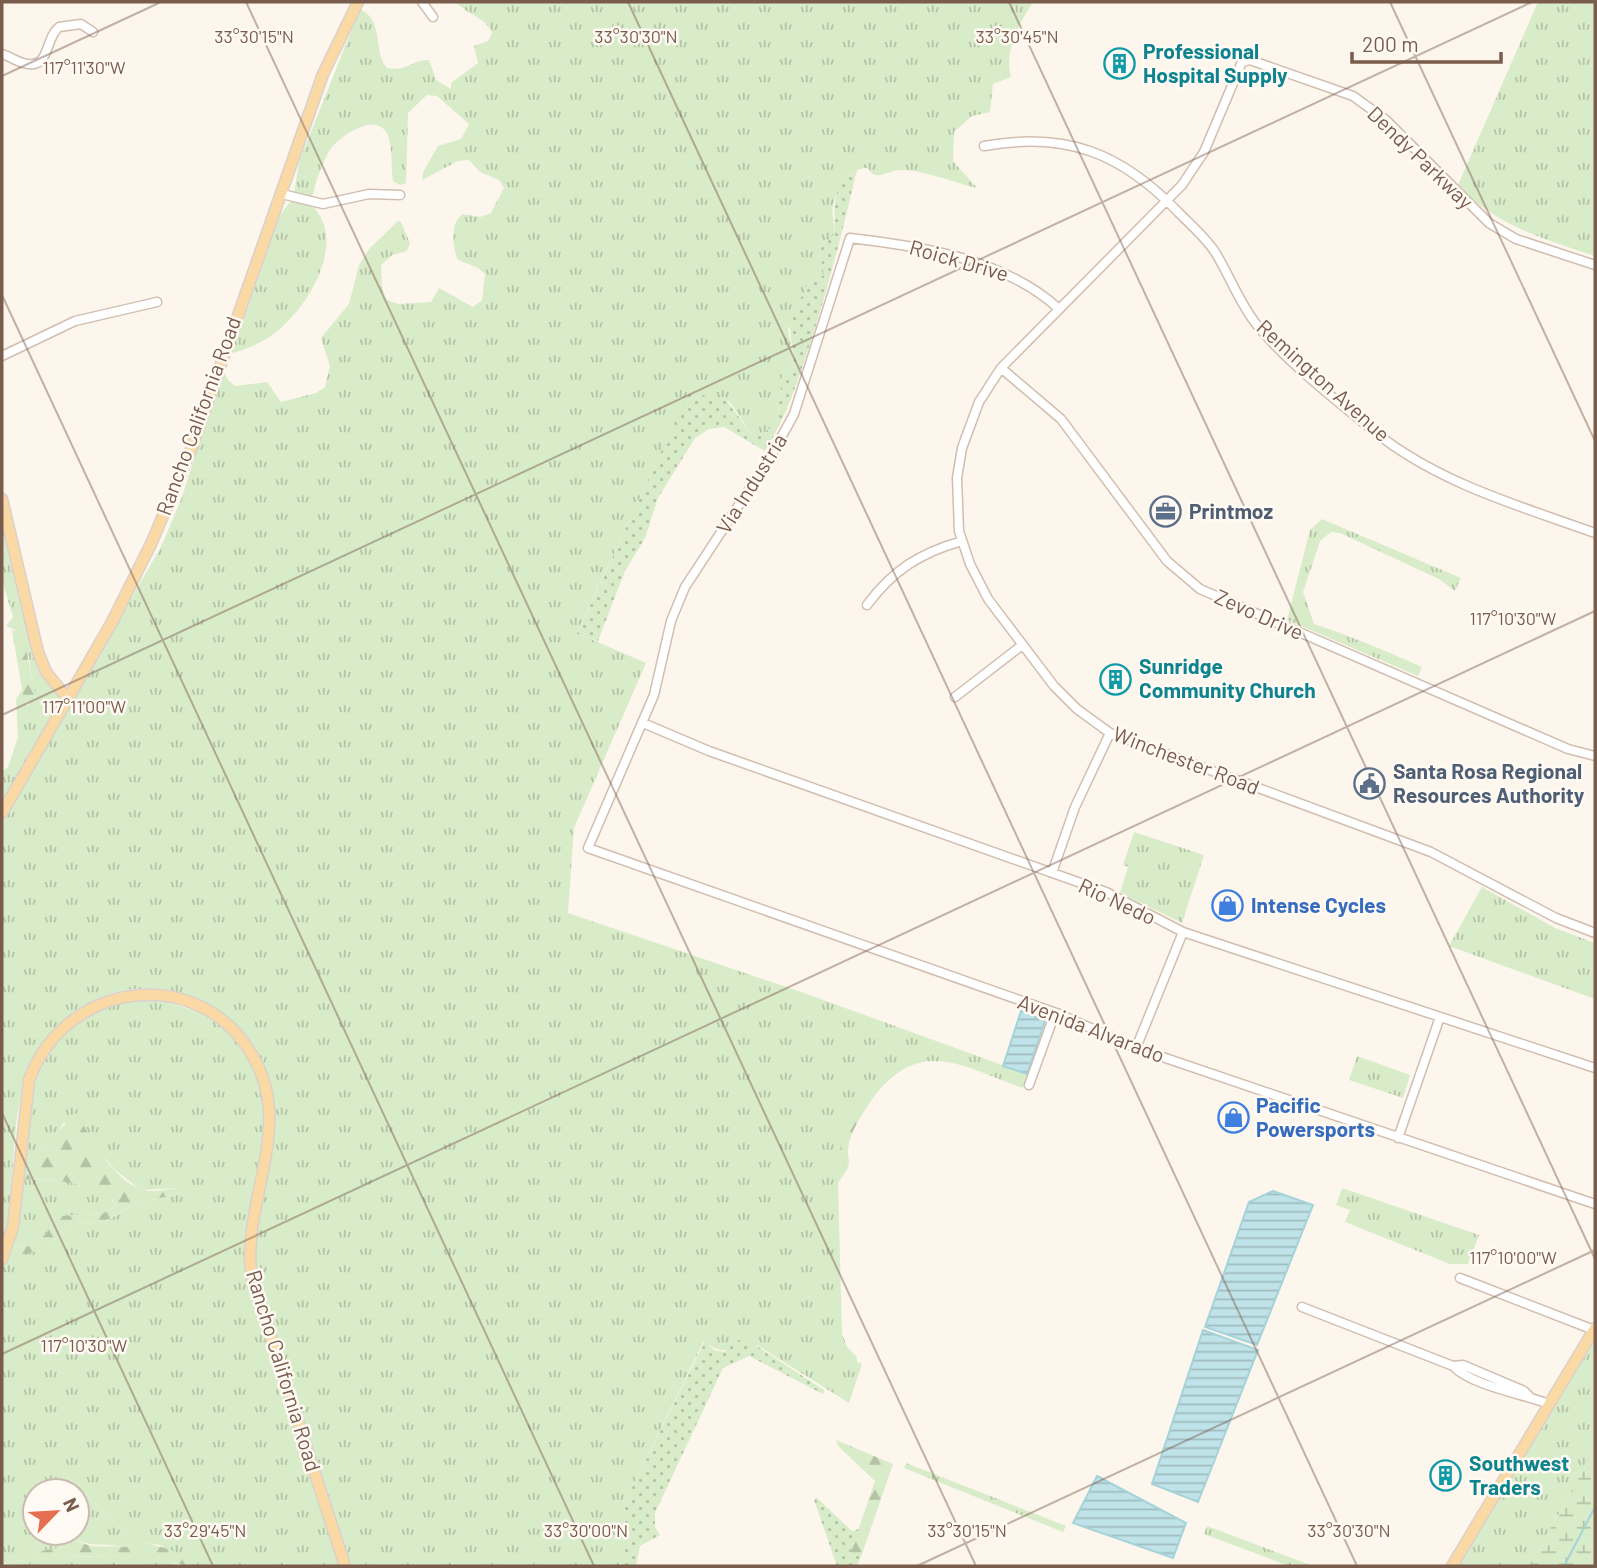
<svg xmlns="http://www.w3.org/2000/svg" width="1597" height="1568" font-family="Barlow,sans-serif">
	<defs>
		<pattern id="grass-tufts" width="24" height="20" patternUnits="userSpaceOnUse" patternTransform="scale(1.75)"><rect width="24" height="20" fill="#d8ecc9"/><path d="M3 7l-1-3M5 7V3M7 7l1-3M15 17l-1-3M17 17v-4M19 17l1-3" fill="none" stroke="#b4c2a5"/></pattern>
		<pattern id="forest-firs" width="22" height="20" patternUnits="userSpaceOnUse" patternTransform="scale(1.75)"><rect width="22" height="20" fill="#d8ecc9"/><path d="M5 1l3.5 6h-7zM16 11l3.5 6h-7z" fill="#b4c2a5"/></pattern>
		<pattern id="wetland-marsh" width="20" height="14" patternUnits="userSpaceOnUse" patternTransform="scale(1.75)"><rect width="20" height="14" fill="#d8ecc9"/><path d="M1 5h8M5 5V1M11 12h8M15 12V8" fill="none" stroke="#b4c2a5"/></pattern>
		<pattern id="garden-dots" width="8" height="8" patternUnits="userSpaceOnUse" patternTransform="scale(1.75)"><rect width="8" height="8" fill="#d8ecc9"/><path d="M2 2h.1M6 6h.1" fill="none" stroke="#b4c2a5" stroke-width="1.8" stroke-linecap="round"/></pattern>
		<pattern id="water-rules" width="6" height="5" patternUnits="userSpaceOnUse" patternTransform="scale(1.75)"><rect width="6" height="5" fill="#bfe3e8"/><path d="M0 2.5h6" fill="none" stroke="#a0bbbe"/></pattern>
	</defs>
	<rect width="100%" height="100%" fill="#fdf6ec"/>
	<path fill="url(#grass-tufts)" d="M 456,2 L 1033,2 C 1019,24 1004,50 1011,77 L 993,84 L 990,112 L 972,116 L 954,132 L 953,161 L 977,188 C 954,183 925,170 901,170 C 886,170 878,183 867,168 C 848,168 837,188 833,206 C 831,214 835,225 835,234 L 819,248 L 824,275 L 808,284 L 788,329 L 794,364 L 782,376 L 777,424 L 758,436 L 752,435 L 729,401 L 709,399 L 690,390 L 577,633 L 646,663 L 574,828 L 568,913 L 804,993 L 1027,1074 L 1023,1088 C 963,1067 920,1035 873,1098 L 867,1097 L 843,1126 L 844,1166 L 848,1168 L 838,1183 L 842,1334 L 847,1347 L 857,1357 L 857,1362 L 862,1364 L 849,1403 L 757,1345 C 737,1350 721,1356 704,1341 L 629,1493 L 624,1512 L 624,1566 L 350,1566 L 254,1267 L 253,1250 C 262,1198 286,1124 265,1073 C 253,1043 236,1028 209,1013 C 197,1007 184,997 172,993 C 120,975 56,1013 33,1059 C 8,1108 17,1194 2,1251 L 2,820 L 161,547 L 182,497 L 223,369 L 228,380 L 235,386 L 267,382 L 281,402 L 316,393 L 325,387 L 330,366 L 321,338 L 349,304 L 359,265 L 369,249 L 398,221 L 401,222 L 410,243 L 407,251 L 392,255 L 381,265 L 382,289 L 387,300 L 398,304 L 431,302 L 439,288 L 473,307 L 482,300 L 485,274 L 478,268 L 458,260 C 452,248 450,221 463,214 L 480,217 L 491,213 L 504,188 L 499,180 L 480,172 L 469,160 L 458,161 L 422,180 L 423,172 L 438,146 L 461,139 L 469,124 L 437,96 L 427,95 L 408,113 L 406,183 L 400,185 L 393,181 C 391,168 393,143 386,132 C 373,112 335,139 328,153 C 320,169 313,188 311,205 C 349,239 309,307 276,332 C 264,342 242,352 226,354 C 238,323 270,215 293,200 L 299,162 L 360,9 C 385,21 372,50 387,68 C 407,72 413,59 429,60 L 436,80 L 451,89 L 451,83 L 478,63 L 474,46 L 488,41 L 492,33 C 488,19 466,14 456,2 Z
		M 1538,2 L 1595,2 L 1595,256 C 1544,239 1496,226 1458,185 Z
		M 2,512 C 13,560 21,607 35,654 C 41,671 56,684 61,701 L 2,806 L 2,772 L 8,767 L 18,737 L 16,699 L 22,690 L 27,706 L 35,698 L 29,657 L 15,630 L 6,626 L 13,617 L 2,580 Z
		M 1322,519 L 1461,578 L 1455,591 L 1439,579 L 1340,533 L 1331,532 L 1320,541 L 1303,592 L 1314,624 C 1351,636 1386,651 1422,667 L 1418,676 L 1287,620 L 1310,530 Z
		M 1134,832 L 1204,855 L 1182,923 L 1120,893 L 1128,867 L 1123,865 Z
		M 1482,887 L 1555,928 L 1595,943 L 1595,999 L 1449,946 Z
		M 139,998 C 213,1005 268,1045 266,1126 C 264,1175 243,1220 245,1269 L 339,1566 L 194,1566 L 160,1545 L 146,1543 L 57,1467 L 116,1523 L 131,1544 L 127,1547 C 99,1542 91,1550 64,1533 L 77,1533 L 77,1491 L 35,1491 L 35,1533 L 57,1533 L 64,1540 L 64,1547 L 2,1559 L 2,1266 L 9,1254 L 27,1254 L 40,1250 L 75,1224 L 106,1221 L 137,1203 L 183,1193 L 200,1193 L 181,1188 L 141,1190 L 115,1170 L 106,1159 L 64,1122 C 55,1138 45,1153 24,1153 C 31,1093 33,1045 91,1012 C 105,1005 124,1002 139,998 Z
		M 1357,1056 L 1410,1075 L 1403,1098 L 1349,1080 Z
		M 21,1180 C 46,1179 105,1179 116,1206 L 102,1214 L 57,1216 C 47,1235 35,1250 13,1247 Z
		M 1342,1188 L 1479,1235 L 1468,1264 L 1450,1264 L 1345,1222 L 1350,1210 L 1336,1205 Z
		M 1595,1332 L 1595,1449 L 1529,1566 L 1459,1566 Z
		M 906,1463 L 1066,1526 L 1063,1532 L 904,1468 Z
		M 1207,1526 L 1313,1566 L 1289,1566 L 1204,1534 Z
		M 140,1553 L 155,1554 L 180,1566 L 2,1566 L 2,1564 L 45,1557 L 127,1556 Z"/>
	<path fill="url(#forest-firs)" d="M 12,630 L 23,634 L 35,692 L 33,706 L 24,701 Z
		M 867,1097 L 873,1098 C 863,1113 849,1132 848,1151 C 848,1157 850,1161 848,1168 L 844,1167 C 835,1144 843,1107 867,1097 Z
		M 75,1113 C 95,1140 116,1191 154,1191 C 172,1190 186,1184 202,1193 L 183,1193 L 137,1203 L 105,1221 L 75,1224 L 40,1250 L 27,1254 L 9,1254 L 13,1247 C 35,1250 47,1235 57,1216 L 102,1214 L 116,1206 L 113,1200 C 83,1182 56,1178 21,1180 L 24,1153 L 42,1149 Z
		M 836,1440 L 893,1464 L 862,1554 L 850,1554 L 875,1481 L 839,1447 Z
		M 54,1464 L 75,1477 L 146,1543 L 172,1550 L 194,1566 C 168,1566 156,1549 127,1556 L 45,1557 L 2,1564 L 3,1558 L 63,1547 L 64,1540 L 57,1533 C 68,1533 76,1542 88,1545 C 100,1548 114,1545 127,1547 L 131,1544 L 116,1523 Z"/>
	<path fill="url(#wetland-marsh)" d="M 1595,1449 L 1595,1566 L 1529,1566 Z"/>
	<path fill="url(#garden-dots)" d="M 857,169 C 844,227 829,284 811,341 C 798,380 787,416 765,451 L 724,427 L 709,429 L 695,438 L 658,498 L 645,538 L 625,571 L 598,641 L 577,634 L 690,389 L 709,398 L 724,397 L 752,435 L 758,436 L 777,424 L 782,376 L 794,364 L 789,321 L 808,284 L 824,275 L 819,248 L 835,234 C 835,204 830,188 857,169 Z
		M 746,1339 L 824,1390 L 823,1394 L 749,1356 L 723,1368 L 655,1513 L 655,1527 L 660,1535 L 640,1546 L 636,1566 L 624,1566 L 624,1512 L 629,1493 L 705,1341 L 714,1350 L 725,1352 L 736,1341 Z
		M 816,1497 L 852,1531 L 859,1529 L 850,1554 L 862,1554 L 857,1566 L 837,1566 L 814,1500 Z"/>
	<path fill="url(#water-rules)" stroke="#a5d3da" stroke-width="2" d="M 1021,1011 L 1045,1021 L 1027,1074 L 1003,1066 Z
		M 1273,1191 L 1313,1205 L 1257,1345 L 1205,1327 L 1249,1202 Z
		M 1203,1330 L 1258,1350 L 1198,1502 L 1152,1484 Z
		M 1097,1476 L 1186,1523 L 1173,1558 L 1073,1523 Z"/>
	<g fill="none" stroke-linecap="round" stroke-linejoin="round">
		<path stroke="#a5d3da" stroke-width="2" d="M 1564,1566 L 1595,1507"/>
		<defs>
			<path id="minor" d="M 422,2 L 433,17
				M 2,54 C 9,56 16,61 23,63 C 51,71 44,39 59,27 L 81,24 L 93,32
				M 984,146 C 1066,131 1122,153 1179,213 C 1191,225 1205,237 1215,252 C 1230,276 1239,303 1257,325 C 1286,361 1338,402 1375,432 C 1438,483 1520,506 1595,533
				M 282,194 L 323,204 L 369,194 L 400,195
				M 1595,265 L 1516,239 L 1489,223 L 1386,120 L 1353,96 L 1250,60 L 1242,62 L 1204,152 L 1182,185 L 1001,368 L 979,402 L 962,448 L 957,478 L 959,531 L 970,564 L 988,599 L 1054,686 L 1077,709 L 1110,733 L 1431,852 L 1556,918 L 1595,933
				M 1058,308 C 1002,258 923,247 850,238 L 794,414 L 771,456 L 685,587 L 671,621 L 654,695 L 588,848 L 1059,1014 L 1136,1048 L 1595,1204
				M 2,356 L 75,321 L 157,302
				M 1001,368 L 1061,419 L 1167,561 L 1200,589 L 1568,749 L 1595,756
				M 867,605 C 893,570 920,553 962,541
				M 955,697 L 1021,646
				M 643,723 L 709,751 L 1106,892 L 1183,932 L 1595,1068
				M 1052,873 L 1075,807 L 1110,733
				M 1136,1048 L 1183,932
				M 1029,1085 L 1055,1013
				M 1398,1138 L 1440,1017
				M 1460,1278 L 1594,1330
				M 1302,1307 L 1453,1366 L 1463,1365 L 1524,1391 L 1529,1396
				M 1453,1366 C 1472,1386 1524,1394 1549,1404"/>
			<path id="major" d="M 2,499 L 38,652 L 46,672 L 68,699
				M 2,813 L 112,622 L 151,544 L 190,452 L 323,74 L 358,2
				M 2,1259 L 13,1227 L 29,1080 C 67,977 207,962 257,1064 C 292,1134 240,1207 252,1279 L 345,1566
				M 1452,1566 L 1595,1328"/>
		</defs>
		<use href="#minor" stroke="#d1beb0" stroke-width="11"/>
		<use href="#major" stroke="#dad1cd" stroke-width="13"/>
		<use href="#minor" stroke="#fff" stroke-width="8"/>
		<use href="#major" stroke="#fbd9a5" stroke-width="10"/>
	</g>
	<path fill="none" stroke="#7a5c4d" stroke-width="2" stroke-opacity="0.45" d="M 246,2 L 976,1566M 628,2 L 1357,1566M 1009,2 L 1595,1259M 1390,2 L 1595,441M 2,76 L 161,2M 2,295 L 594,1566M 2,715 L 1532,2M 2,1113 L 213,1566M 2,1354 L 1595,611M 917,1566 L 1595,1250"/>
	<defs>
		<symbol id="building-ring" viewBox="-11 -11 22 22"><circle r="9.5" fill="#fffaf3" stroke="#0f9aa8" stroke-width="1.5"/><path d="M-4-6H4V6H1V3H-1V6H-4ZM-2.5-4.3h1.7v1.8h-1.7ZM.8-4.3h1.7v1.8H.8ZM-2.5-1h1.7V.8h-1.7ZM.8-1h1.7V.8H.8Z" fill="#0f9aa8"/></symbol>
		<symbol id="office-ring" viewBox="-11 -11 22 22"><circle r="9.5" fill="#fffaf3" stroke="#5c6f8a" stroke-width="1.5"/><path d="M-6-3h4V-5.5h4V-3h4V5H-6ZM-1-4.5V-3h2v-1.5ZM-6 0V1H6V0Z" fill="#5c6f8a"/></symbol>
		<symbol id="civic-ring" viewBox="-11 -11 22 22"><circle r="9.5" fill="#fffaf3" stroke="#5c6f8a" stroke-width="1.5"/><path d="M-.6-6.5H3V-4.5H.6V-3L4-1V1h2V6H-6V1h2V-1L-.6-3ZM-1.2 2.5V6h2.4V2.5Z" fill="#5c6f8a"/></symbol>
		<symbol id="shop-ring" viewBox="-11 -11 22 22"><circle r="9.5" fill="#fffaf3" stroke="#3f7fe0" stroke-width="1.5"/><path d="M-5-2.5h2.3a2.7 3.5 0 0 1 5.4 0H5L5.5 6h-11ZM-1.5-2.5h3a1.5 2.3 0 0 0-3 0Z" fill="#3f7fe0"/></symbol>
	</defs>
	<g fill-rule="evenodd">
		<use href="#building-ring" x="1102" y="46" width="35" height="35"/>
		<use href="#office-ring" x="1148" y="494" width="35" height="35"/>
		<use href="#building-ring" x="1098" y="662" width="35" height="35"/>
		<use href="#civic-ring" x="1352" y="766" width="35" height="35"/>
		<use href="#shop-ring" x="1210" y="888" width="35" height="35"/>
		<use href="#shop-ring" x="1216" y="1100" width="35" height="35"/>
		<use href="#building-ring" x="1428" y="1458" width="35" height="35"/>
	</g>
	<g text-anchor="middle" stroke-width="5" stroke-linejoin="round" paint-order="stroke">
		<g font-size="21" font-weight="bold" fill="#0d838f" stroke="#fffaf3" text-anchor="start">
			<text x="1143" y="59">Professional<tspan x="1143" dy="24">Hospital Supply</tspan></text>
			<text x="1139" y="674">Sunridge<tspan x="1139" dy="24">Community Church</tspan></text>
			<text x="1469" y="1471">Southwest<tspan x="1469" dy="24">Traders</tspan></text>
		</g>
		<g font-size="21" fill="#7a5c4d" stroke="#fffaf3">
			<text transform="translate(1420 158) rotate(44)" y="7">Dendy Parkway</text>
			<text transform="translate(959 261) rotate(16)" y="7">Roick Drive</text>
			<text transform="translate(1323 381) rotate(42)" y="7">Remington Avenue</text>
			<text transform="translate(199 416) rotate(-70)" y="7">Rancho California Road</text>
			<text transform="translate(752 484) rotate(-58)" y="7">Via Industria</text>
			<text transform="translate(1259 615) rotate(24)" y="7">Zevo Drive</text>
			<text transform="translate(1186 761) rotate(21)" y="7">Winchester Road</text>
			<text transform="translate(1117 902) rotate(25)" y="7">Rio Nedo</text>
			<text transform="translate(1091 1029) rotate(21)" y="7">Avenida Alvarado</text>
			<text transform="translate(283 1371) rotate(73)" y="7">Rancho California Road</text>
		</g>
		<g font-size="21" font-weight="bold" fill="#4e5e75" stroke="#fffaf3" text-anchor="start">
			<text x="1189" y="519">Printmoz</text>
			<text x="1393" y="779">Santa Rosa Regional<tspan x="1393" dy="24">Resources Authority</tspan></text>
		</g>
		<g font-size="21" font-weight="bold" fill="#366cbe" stroke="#fffaf3" text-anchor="start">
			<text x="1251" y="913">Intense Cycles</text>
			<text x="1256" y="1113">Pacific<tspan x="1256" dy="24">Powersports</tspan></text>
		</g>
	</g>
	<g font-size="18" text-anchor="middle" fill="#7a5c4d" stroke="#fffaf3" stroke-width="5" stroke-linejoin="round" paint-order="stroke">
		<text x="254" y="43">33°30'15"N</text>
		<text x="636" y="43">33°30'30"N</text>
		<text x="1017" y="43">33°30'45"N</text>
		<text x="84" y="74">117°11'30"W</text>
		<text x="1513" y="625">117°10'30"W</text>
		<text x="84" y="713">117°11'00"W</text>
		<text x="1513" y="1264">117°10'00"W</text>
		<text x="84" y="1352">117°10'30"W</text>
		<text x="586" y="1537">33°30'00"N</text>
		<text x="205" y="1537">33°29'45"N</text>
		<text x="967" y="1537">33°30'15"N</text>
		<text x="1349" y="1537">33°30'30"N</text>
	</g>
	<rect width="1597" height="1568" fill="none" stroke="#7a5c4d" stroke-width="7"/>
	<g transform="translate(56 1512) rotate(65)"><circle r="33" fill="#fffaf3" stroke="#cabbb1" stroke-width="2"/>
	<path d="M0-5L12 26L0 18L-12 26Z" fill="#e76f51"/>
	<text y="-10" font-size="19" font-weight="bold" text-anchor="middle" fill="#7a5c4d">N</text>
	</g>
	<path d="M1352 52v10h149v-10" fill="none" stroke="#7a5c4d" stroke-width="3.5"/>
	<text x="1362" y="52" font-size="21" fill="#7a5c4d" stroke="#fffaf3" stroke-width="5" paint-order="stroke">200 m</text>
</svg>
